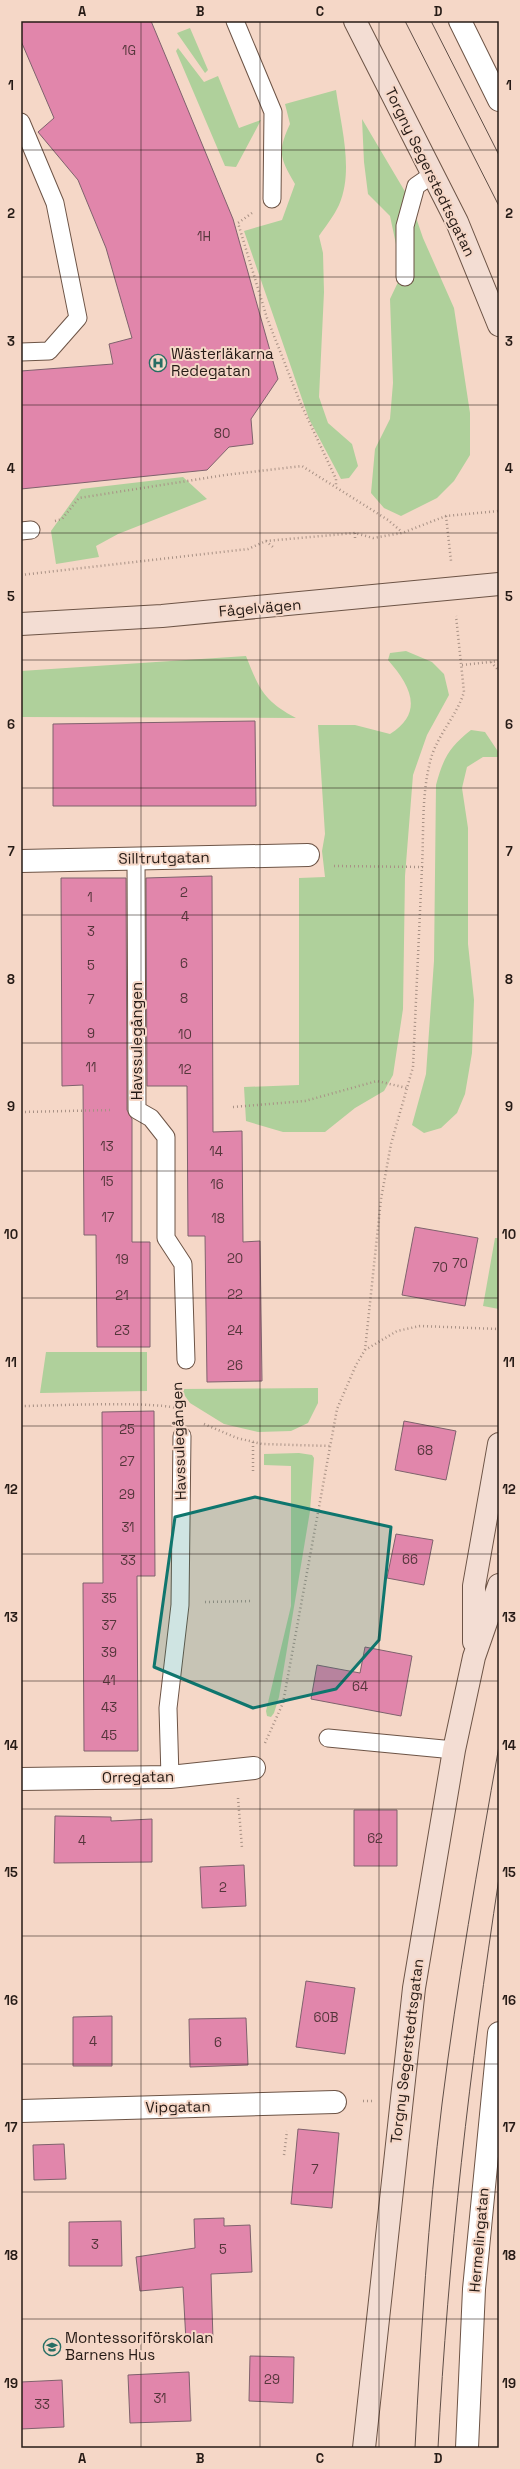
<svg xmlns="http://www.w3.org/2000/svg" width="520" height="2469" font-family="'Space Grotesk',sans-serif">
	<rect width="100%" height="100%" fill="#f5d7c7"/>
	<path fill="#afd09b" d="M 190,28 L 208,70 L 205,73 L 177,33 Z
		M 178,48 L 204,82 L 218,76 L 239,128 L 261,120 L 236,167 L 225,166 L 176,51 Z
		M 336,90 C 341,126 354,171 339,205 C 334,216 325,227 319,236 L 323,253 L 324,292 L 319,397 L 328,423 L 352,444 L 358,466 L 349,478 L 341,479 L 309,419 L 244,231 L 282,220 L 295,184 C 280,158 277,152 290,124 L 285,104 Z
		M 362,119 L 410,200 L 423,238 L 454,308 L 470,413 L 470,455 L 454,481 L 437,498 L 401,516 L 384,508 L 371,493 L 375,449 L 390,419 L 393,383 L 390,299 L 399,280 L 397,249 L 390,216 L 368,194 L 364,162 Z
		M 183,477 L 207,499 L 118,534 L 96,546 L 99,557 L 56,564 L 51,531 L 81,489 Z
		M 406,651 L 432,662 L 444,674 L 449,695 L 427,735 L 413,775 L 405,876 L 403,1009 L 393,1075 L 384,1091 L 355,1108 L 325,1132 L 283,1132 L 246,1121 L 244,1087 L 299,1085 L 299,878 L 325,877 L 322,851 L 325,834 L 318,725 L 355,725 L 390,734 C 425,712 410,685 388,660 L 390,653 Z
		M 246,656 C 259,689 264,701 296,718 L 21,717 L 21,671 Z
		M 471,730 L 485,732 L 499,753 L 499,757 L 483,757 L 467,767 L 462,788 L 468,828 L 468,944 L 474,1000 L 472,1053 L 465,1094 L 457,1113 L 441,1128 L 424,1133 L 412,1125 L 426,1074 L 434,961 L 436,785 C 443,759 449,747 471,730 Z
		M 495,1238 L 499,1238 L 499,1309 L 483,1306 Z
		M 46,1352 L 147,1352 L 147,1391 L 40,1393 Z
		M 318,1388 L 318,1403 L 308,1423 L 291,1431 L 258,1432 L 224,1424 L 190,1403 L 180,1389 Z
		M 299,1453 L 312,1455 L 314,1458 L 310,1511 L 279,1697 L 274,1713 L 271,1717 L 267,1716 L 266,1711 L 291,1606 L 291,1466 L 264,1465 L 264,1454 Z"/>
	<path fill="#e186ab" stroke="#7f626d" d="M 21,21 L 151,21 L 176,81 L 233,219 L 278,379 L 251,419 L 253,444 L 229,447 L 207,470 L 21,489 L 21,371 L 113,364 L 109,344 L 132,338 L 106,248 L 78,180 L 38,132 L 54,118 L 21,41 Z
		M 255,721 L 256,806 L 53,806 L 53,724 Z
		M 212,876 L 213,1132 L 242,1131 L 243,1242 L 260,1241 L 262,1381 L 207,1382 L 205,1236 L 188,1236 L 187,1086 L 147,1086 L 146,878 Z
		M 61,878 L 126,878 L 127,1110 L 132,1119 L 132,1242 L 150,1242 L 150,1347 L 97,1347 L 96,1235 L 84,1235 L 83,1085 L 62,1086 Z
		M 415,1227 L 478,1238 L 465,1306 L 402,1295 Z
		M 154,1411 L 155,1576 L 137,1576 L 138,1751 L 84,1751 L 83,1583 L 103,1583 L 102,1412 Z
		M 404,1421 L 456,1431 L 446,1480 L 395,1470 Z
		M 396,1534 L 433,1540 L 424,1585 L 387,1578 Z
		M 365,1647 L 412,1656 L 401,1716 L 311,1699 L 317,1665 L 360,1673 Z
		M 354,1810 L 397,1810 L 397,1866 L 354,1866 Z
		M 55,1816 L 111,1817 L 111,1821 L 152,1819 L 152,1862 L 54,1863 Z
		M 244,1865 L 246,1906 L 202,1908 L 200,1867 Z
		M 306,1981 L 355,1988 L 345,2054 L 296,2047 Z
		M 112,2016 L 112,2066 L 73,2066 L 73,2017 Z
		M 246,2018 L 248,2065 L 190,2067 L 189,2019 Z
		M 298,2129 L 339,2133 L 332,2208 L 291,2204 Z
		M 64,2144 L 66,2179 L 34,2180 L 33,2145 Z
		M 224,2218 L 224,2226 L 250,2225 L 252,2272 L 211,2274 L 213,2340 L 186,2341 L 183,2287 L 140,2291 L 136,2257 L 195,2248 L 194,2219 Z
		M 121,2221 L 122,2266 L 69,2266 L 69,2222 Z
		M 250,2356 L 294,2357 L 293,2403 L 249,2401 Z
		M 189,2372 L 191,2421 L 130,2423 L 128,2375 Z
		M 62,2380 L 64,2427 L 21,2429 L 21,2382 Z"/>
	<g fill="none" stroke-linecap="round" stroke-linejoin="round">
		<defs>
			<path id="lane" d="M 235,21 L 273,112 L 272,199
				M 21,122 L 55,203 L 78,318 L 49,351 L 21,352
				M 405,277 L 405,226 L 416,186 L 432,175
				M 21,531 L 31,530
				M 136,859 L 137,1110 L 151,1118 L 166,1137 L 166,1238 L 183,1264 L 186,1360
				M 328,1738 L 454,1750
				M 170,1777 L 168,1708 L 180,1605 L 182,1436"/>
			<path id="street" d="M 460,21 L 499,100
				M 21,861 L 308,855
				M 21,1779 L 170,1777 L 254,1768
				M 21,2111 L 335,2102
				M 467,2448 L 474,2289 L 499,2033"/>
			<path id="secondary" d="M 355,21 L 457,222 L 499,325
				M 21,624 L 162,616 L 499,584
				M 474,1642 L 474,1586 L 499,1444
				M 364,2448 L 414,1988 L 454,1750 L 474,1657 L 499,1585"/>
		</defs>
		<use href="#lane" stroke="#6d5446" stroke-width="19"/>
		<use href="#street" stroke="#6d5446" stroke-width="24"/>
		<use href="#secondary" stroke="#6d5446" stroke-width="24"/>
		<path stroke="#a89185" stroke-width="2.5" stroke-dasharray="1 3" stroke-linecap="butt" d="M 252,213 L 238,223 L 267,318 L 300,402 L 336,479 L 336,485
			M 446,516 L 451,561
			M 55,521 L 62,519 L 79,498 L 225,475 L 302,466 L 388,520 L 402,532
			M 355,533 L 355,541
			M 266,541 L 274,548
			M 21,575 L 248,549 L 266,541 L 355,533 L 373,538 L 402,533 L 446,516 L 499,511
			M 491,662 L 499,671
			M 462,665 L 499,661
			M 334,866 L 422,867 C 424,830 421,791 432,755 C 440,732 457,715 464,692 L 456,616
			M 233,1107 L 305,1101 L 377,1081 L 407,1088
			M 21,1112 L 113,1110
			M 365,1350 L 381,1199 L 391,1144 L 413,1067 L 422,867
			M 176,1382 L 177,1409
			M 21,1406 C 47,1406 166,1400 181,1410
			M 204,1424 L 237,1438 L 262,1444 L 330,1446
			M 253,1442 L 253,1473
			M 205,1602 L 252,1601
			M 265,1743 L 283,1703 L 337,1409 L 356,1365 L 365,1350 L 397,1331 L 420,1326 L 499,1329
			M 238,1798 L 242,1848
			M 363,2101 L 372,2101
			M 284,2155 L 287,2131"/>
		<use href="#lane" stroke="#fff" stroke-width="17"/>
		<use href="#street" stroke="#fff" stroke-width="22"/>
		<use href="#secondary" stroke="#f3ddd3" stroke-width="22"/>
		<path stroke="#604f47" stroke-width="1" d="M 405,21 L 499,206
			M 431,21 L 499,155
			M 415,2448 C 421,2333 428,2218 442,2104 C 457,1984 478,1865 499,1746
			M 438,2448 C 448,2256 470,2068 499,1878"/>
	</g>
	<path fill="#0f766e" fill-opacity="0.2" stroke="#0f766e" stroke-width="3" stroke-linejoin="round" d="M 255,1497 L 391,1527 L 379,1640 L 336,1689 L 253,1708 L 154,1667 L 175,1517 Z"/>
	<path fill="none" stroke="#261b16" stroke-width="1" stroke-opacity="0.55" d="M 141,21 L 141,2448M 260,21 L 260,2448M 379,21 L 379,2448M 21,150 L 499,150M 21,277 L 499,277M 21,405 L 499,405M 21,533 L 499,533M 21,660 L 499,660M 21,788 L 499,788M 21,915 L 499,915M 21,1043 L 499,1043M 21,1171 L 499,1171M 21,1298 L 499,1298M 21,1426 L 499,1426M 21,1554 L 499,1554M 21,1681 L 499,1681M 21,1809 L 499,1809M 21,1936 L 499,1936M 21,2064 L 499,2064M 21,2192 L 499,2192M 21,2319 L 499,2319"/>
	<defs>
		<symbol id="hospital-ring" viewBox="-11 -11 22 22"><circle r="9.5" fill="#f5d7c7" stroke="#276e64" stroke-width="1.5"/><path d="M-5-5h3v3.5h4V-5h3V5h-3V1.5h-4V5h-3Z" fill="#276e64"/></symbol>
		<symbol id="school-ring" viewBox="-11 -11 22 22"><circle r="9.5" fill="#f5d7c7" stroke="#276e64" stroke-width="1.5"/><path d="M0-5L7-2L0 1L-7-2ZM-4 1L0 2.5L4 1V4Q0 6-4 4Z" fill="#276e64"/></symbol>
	</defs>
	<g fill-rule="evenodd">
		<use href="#hospital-ring" x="148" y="353" width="20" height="20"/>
		<use href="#school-ring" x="42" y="2337" width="20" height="20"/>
	</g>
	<g text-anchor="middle" stroke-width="4" stroke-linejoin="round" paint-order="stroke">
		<g font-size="13" fill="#55363b">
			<text x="129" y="55">1G</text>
			<text x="204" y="241">1H</text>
			<text x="222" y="438">80</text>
			<text x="184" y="897">2</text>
			<text x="90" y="902">1</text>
			<text x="185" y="921">4</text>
			<text x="91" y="936">3</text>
			<text x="184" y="968">6</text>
			<text x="91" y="970">5</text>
			<text x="184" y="1003">8</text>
			<text x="91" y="1004">7</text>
			<text x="91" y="1038">9</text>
			<text x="185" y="1039">10</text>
			<text x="91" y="1072">11</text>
			<text x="185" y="1074">12</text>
			<text x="107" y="1151">13</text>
			<text x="216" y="1156">14</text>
			<text x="107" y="1186">15</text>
			<text x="217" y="1189">16</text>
			<text x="108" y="1222">17</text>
			<text x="218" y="1223">18</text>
			<text x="235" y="1263">20</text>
			<text x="122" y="1264">19</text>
			<text x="460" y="1268">70</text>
			<text x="440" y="1272">70</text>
			<text x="235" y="1299">22</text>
			<text x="122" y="1300">21</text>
			<text x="122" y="1335">23</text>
			<text x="235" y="1335">24</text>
			<text x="235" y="1370">26</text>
			<text x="127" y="1434">25</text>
			<text x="425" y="1455">68</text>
			<text x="127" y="1466">27</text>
			<text x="127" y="1499">29</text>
			<text x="128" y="1532">31</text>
			<text x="410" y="1564">66</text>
			<text x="128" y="1565">33</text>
			<text x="109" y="1603">35</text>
			<text x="109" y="1630">37</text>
			<text x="109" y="1657">39</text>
			<text x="109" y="1685">41</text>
			<text x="360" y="1691">64</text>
			<text x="109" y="1712">43</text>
			<text x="109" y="1740">45</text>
			<text x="375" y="1843">62</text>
			<text x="82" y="1845">4</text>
			<text x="223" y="1892">2</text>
			<text x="326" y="2022">60B</text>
			<text x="93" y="2046">4</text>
			<text x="218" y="2047">6</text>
			<text x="315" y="2174">7</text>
			<text x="95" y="2249">3</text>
			<text x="223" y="2254">5</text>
			<text x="272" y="2384">29</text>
			<text x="160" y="2403">31</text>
			<text x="42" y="2409">33</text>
		</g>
		<g font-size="15" fill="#261b16" stroke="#f5d7c7">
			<text transform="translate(430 172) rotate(64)" y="5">Torgny Segerstedtsgatan</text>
			<text transform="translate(260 608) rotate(-5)" y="5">Fågelvägen</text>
			<text transform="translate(164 858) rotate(-1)" y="5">Silltrutgatan</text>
			<text transform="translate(137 1041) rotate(-90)" y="5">Havssulegången</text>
			<text transform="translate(179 1441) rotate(-92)" y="5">Havssulegången</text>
			<text transform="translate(138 1777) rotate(-1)" y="5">Orregatan</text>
			<text transform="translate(407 2051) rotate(-83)" y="5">Torgny Segerstedtsgatan</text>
			<text transform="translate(178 2107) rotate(-1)" y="5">Vipgatan</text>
			<text transform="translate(479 2240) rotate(-85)" y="5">Hermelingatan</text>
		</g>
		<g font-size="15" fill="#261b16" stroke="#f5d7c7" text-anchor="start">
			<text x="171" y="359">Wästerläkarna<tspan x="171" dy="17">Redegatan</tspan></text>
			<text x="65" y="2343">Montessoriförskolan<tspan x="65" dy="17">Barnens Hus</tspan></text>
		</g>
	</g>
	<rect width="520" height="2469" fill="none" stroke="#f5d7c7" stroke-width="44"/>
	<rect x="22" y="22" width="476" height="2425" fill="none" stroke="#261b16" stroke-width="1.5"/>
	<g font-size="13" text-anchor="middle" font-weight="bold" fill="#261b16">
		<text x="82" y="16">A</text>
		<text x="200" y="16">B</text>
		<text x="320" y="16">C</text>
		<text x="438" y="16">D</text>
		<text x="11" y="90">1</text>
		<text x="509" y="90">1</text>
		<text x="11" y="218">2</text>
		<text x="509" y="218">2</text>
		<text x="11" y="346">3</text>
		<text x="509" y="346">3</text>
		<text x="11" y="473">4</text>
		<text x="509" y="473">4</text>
		<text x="11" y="601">5</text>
		<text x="509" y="601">5</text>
		<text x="11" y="729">6</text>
		<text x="509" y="729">6</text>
		<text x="11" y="856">7</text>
		<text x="509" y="856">7</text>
		<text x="11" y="984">8</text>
		<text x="509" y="984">8</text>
		<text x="11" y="1111">9</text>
		<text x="509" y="1111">9</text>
		<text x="11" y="1239">10</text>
		<text x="509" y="1239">10</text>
		<text x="11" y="1367">11</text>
		<text x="509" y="1367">11</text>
		<text x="11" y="1494">12</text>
		<text x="509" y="1494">12</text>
		<text x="11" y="1622">13</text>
		<text x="509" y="1622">13</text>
		<text x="11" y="1750">14</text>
		<text x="509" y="1750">14</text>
		<text x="11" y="1877">15</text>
		<text x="509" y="1877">15</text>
		<text x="11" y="2005">16</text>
		<text x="509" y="2005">16</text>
		<text x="11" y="2132">17</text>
		<text x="509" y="2132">17</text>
		<text x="11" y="2260">18</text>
		<text x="509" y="2260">18</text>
		<text x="11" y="2388">19</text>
		<text x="509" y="2388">19</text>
		<text x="82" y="2463">A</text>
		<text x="200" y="2463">B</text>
		<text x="320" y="2463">C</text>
		<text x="438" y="2463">D</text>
	</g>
</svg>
